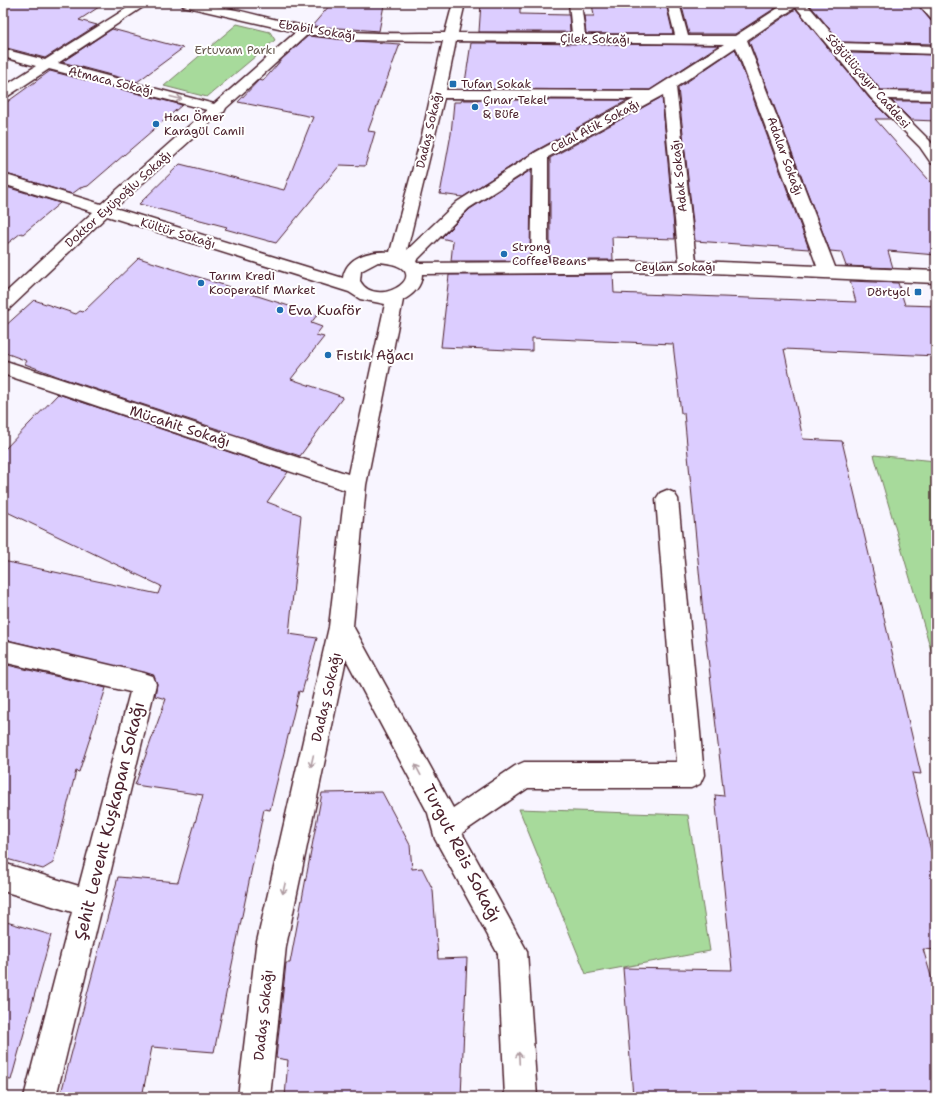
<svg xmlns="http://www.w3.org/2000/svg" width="939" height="1100" font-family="'Shantell Sans',sans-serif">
	<rect width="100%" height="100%" fill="#f8f5ff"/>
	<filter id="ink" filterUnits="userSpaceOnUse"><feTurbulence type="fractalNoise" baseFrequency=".025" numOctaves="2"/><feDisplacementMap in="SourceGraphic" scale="8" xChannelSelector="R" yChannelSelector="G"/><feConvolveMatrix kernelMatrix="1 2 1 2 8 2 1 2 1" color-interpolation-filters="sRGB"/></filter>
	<g filter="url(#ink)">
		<path fill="#a7da9b" stroke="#787c63" d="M 237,24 L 270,32 L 275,40 L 207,97 L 164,86 Z
			M 874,455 L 936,461 L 936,667 Z
			M 519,809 L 688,815 L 710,951 L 586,974 Z"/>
		<path fill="#dccdff" stroke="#4a1f2b" d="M 3,3 L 105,3 L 79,20 L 97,25 L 45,58 L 3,47 Z
			M 481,3 L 520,3 L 520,14 L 569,15 L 570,32 L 479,32 Z
			M 592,3 L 664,3 L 666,4 L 673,34 L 586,34 L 584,16 L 594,16 Z
			M 681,3 L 783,3 L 735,34 L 689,34 Z
			M 808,3 L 916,3 L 931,21 L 936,22 L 936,44 L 841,42 Z
			M 330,5 L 384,5 L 379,31 L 312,26 Z
			M 796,9 L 870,99 L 890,119 L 875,119 L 936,188 L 936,255 L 888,251 L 893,268 L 846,266 L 841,252 L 830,251 L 749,41 Z
			M 112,29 L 183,48 L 137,82 L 62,62 Z
			M 308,36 L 355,41 L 400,44 L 368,131 L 375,132 L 365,166 L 340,165 L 276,243 L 225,229 L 227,227 L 139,204 L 180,164 L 284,190 L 313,117 L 238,102 L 259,80 L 263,81 L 283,58 Z
			M 471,43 L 479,43 L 719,45 L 650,90 L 464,89 Z
			M 735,49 L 809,249 L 695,241 L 678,88 Z
			M 849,53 L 936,55 L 936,90 L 881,90 Z
			M 50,71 L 182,105 L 88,186 L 80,188 L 72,194 L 3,173 L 3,105 Z
			M 662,97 L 675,239 L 612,237 L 613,260 L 550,260 L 550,158 Z
			M 462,100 L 628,100 L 535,151 L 463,197 L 440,194 L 451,134 L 454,102 L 461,102 Z
			M 892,101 L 936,101 L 936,121 L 911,120 Z
			M 531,170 L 530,261 L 451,261 L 453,241 L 441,238 L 470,209 Z
			M 3,186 L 60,203 L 23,234 L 21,233 L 3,247 Z
			M 139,258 L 317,315 L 311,323 L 322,327 L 316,335 L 324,337 L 291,379 L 343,397 L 300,456 L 62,378 L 25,364 L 27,361 L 3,352 L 3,328 L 34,300 L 76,314 L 80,311 L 83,312 Z
			M 613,274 L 614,293 L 856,302 L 850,281 L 898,283 L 905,305 L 936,306 L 936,356 L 784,349 L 803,439 L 842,441 L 921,774 L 912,773 L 936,871 L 936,950 L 923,949 L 936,993 L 936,1097 L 633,1097 L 623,968 L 732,970 L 715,795 L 724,796 L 704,623 L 684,413 L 681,413 L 673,344 L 532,338 L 532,351 L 441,347 L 449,275 Z
			M 58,394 L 288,472 L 267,502 L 301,515 L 289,634 L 317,638 L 302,692 L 299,691 L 270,810 L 264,809 L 214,1052 L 152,1047 L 142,1097 L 60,1097 L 118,877 L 178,882 L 203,795 L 135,785 L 166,699 L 155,696 L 157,684 L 153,675 L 3,639 L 3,561 L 158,594 L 161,586 L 3,510 L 3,451 Z
			M 3,664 L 106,688 L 79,772 L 76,771 L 53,863 L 43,869 L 3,858 Z
			M 382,792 L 410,845 L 412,869 L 422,868 L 433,890 L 438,959 L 467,958 L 461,1097 L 285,1097 L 288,1060 L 276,1058 L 286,963 L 290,963 L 322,793 Z
			M 3,921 L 51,935 L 11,1080 L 3,1079 Z"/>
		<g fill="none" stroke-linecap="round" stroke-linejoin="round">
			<defs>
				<path id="minor" d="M 135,3 L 149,3 L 58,63 L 214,104 L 296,32 L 183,6 L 181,3 C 223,3 263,18 304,26 C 350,35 398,33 445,33 L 453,3 L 465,3 L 458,33 L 572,34 L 569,3 L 581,3 L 585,35 L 675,35 L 667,3 L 679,3 L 688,36 L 735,36 L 786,3 L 806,3 L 840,43 L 936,46 L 936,54 L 846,51 L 880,91 L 936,92 L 936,100 L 888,99 L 930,141 L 936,149 L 936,165 L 931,163 L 920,147 L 871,98 L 796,7 L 747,40 L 835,267 L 936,271 L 936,283 L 688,272 L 422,274 C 422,286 413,295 403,300 L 366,485 L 353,626 L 453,808 L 515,766 L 524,762 L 677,762 L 656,499 L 660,493 L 667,490 L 674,493 L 678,499 L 704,775 L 700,784 L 691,788 L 528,788 L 462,833 L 527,951 L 537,1097 L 505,1097 L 498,954 L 435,839 L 428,813 L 346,659 L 286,946 L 270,1097 L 238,1097 L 256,946 L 329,627 L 345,490 L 3,374 L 3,360 L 348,474 L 385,304 L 360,299 L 349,292 L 107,216 L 9,309 L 3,311 L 3,295 L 93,212 L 3,184 L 3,174 L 101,204 L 207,110 L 49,69 L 8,96 L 3,97 L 3,87 L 36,66 L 3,57 L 3,49 L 45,60 ZM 308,34 L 355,40 L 443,41 L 422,135 L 390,252 C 371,250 346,256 343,278 L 115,208 L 221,113 L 224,112 L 226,108 ZM 456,41 L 724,44 L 650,91 L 446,90 ZM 736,47 L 817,266 L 696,261 L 676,87 ZM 663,95 L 679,261 L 548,262 L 548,157 ZM 444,98 L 634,99 L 536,152 L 457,202 L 407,250 ZM 533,167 L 531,262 L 417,263 L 416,261 L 469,208 ZM 378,262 C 443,267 378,313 360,281 L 361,271 Z
					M 917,3 L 930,3 L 936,10 L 936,21 L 932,20 Z
					M 3,640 L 144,673 L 153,676 L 156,684 L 56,1097 L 24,1097 L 72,912 L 3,891 L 3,863 L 79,886 L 130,692 L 3,662 Z"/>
			</defs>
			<use href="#minor" stroke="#4a1f2b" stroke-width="3"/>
			<use href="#minor" fill="#fff" fill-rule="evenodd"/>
		</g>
		<defs><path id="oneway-shaft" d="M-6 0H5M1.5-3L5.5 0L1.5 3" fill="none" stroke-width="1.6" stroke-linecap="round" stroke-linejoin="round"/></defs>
		<g stroke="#ae9aa0">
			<use href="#oneway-shaft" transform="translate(176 98) rotate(14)"/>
			<use href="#oneway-shaft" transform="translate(312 761) rotate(103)"/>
			<use href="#oneway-shaft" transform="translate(418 770) rotate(-118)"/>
			<use href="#oneway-shaft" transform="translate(284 888) rotate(103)"/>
			<use href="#oneway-shaft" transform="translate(519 1058) rotate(-93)"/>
		</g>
	</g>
	<g fill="#1f6fb2" stroke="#fff" stroke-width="1.5">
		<rect x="449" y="80" width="8" height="8" rx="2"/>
		<circle cx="475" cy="107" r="4"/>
		<circle cx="156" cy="124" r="4"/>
		<circle cx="504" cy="254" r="4"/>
		<circle cx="201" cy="283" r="4"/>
		<rect x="914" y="288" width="8" height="8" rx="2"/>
		<circle cx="280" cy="310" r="4"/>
		<circle cx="328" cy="355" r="4"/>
	</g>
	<g text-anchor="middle" stroke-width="4" stroke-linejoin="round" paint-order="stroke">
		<g font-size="12" fill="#4a1f2b" stroke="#fff">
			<text transform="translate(317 30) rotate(9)" y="4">Ebabil Sokağı</text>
			<text transform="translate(595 39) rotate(1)" y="4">Çilek Sokağı</text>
			<text transform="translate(111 81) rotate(14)" y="4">Atmaca Sokağı</text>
			<text transform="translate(868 81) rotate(49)" y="4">Söğütlüçayır Caddesi</text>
			<text transform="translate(595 126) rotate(-28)" y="4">Celal Atik Sokağı</text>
			<text transform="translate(429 130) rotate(-77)" y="4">Dadaş Sokağı</text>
			<text transform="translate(785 156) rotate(70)" y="4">Adalar Sokağı</text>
			<text transform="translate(679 176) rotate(-96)" y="4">Adak Sokağı</text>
			<text transform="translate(118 199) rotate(-42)" y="4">Doktor Eyüpoğlu Sokağı</text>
			<text transform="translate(178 233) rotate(17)" y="4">Kültür Sokağı</text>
			<text x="675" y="271">Ceylan Sokağı</text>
		</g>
		<g font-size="12" fill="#66574d" stroke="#fff">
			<text x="235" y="54">Ertuvam Parkı</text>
		</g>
		<g font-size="12" fill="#4a1f2b" stroke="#fff" text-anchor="start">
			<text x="461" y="88">Tufan Sokak</text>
			<text x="483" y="104">Çınar Tekel<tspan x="483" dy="14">&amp; Büfe</tspan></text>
			<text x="164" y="121">Hacı Ömer<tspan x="164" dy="14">Karagül Camii</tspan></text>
			<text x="512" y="251">Strong<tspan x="512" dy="14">Coffee Beans</tspan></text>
			<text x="209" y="280">Tarım Kredi<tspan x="209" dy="14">Kooperatif Market</tspan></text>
			<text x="910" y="296" text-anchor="end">Dörtyol</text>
		</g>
		<g font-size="14" fill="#4a1f2b" stroke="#fff" text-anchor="start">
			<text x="288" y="315">Eva Kuaför</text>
			<text x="336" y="360">Fıstık Ağacı</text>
		</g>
		<g font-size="14" fill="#4a1f2b" stroke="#fff">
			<text transform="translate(180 426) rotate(18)" y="5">Mücahit Sokağı</text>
			<text transform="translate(326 697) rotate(-77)" y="5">Dadaş Sokağı</text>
			<text transform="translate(263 1015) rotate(-84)" y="5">Dadaş Sokağı</text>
		</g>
		<g font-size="17" fill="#4a1f2b" stroke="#fff">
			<text transform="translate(109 821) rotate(-76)" y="6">Şehit Levent Kuşkapan Sokağı</text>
			<text transform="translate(462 853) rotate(63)" y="6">Turgut Reis Sokağı</text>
		</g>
	</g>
	<rect width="939" height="1100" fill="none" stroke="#fff" stroke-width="16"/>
	<rect x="8" y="8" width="923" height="1084" fill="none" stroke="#4a1f2b" stroke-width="1.5" filter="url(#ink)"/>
</svg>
